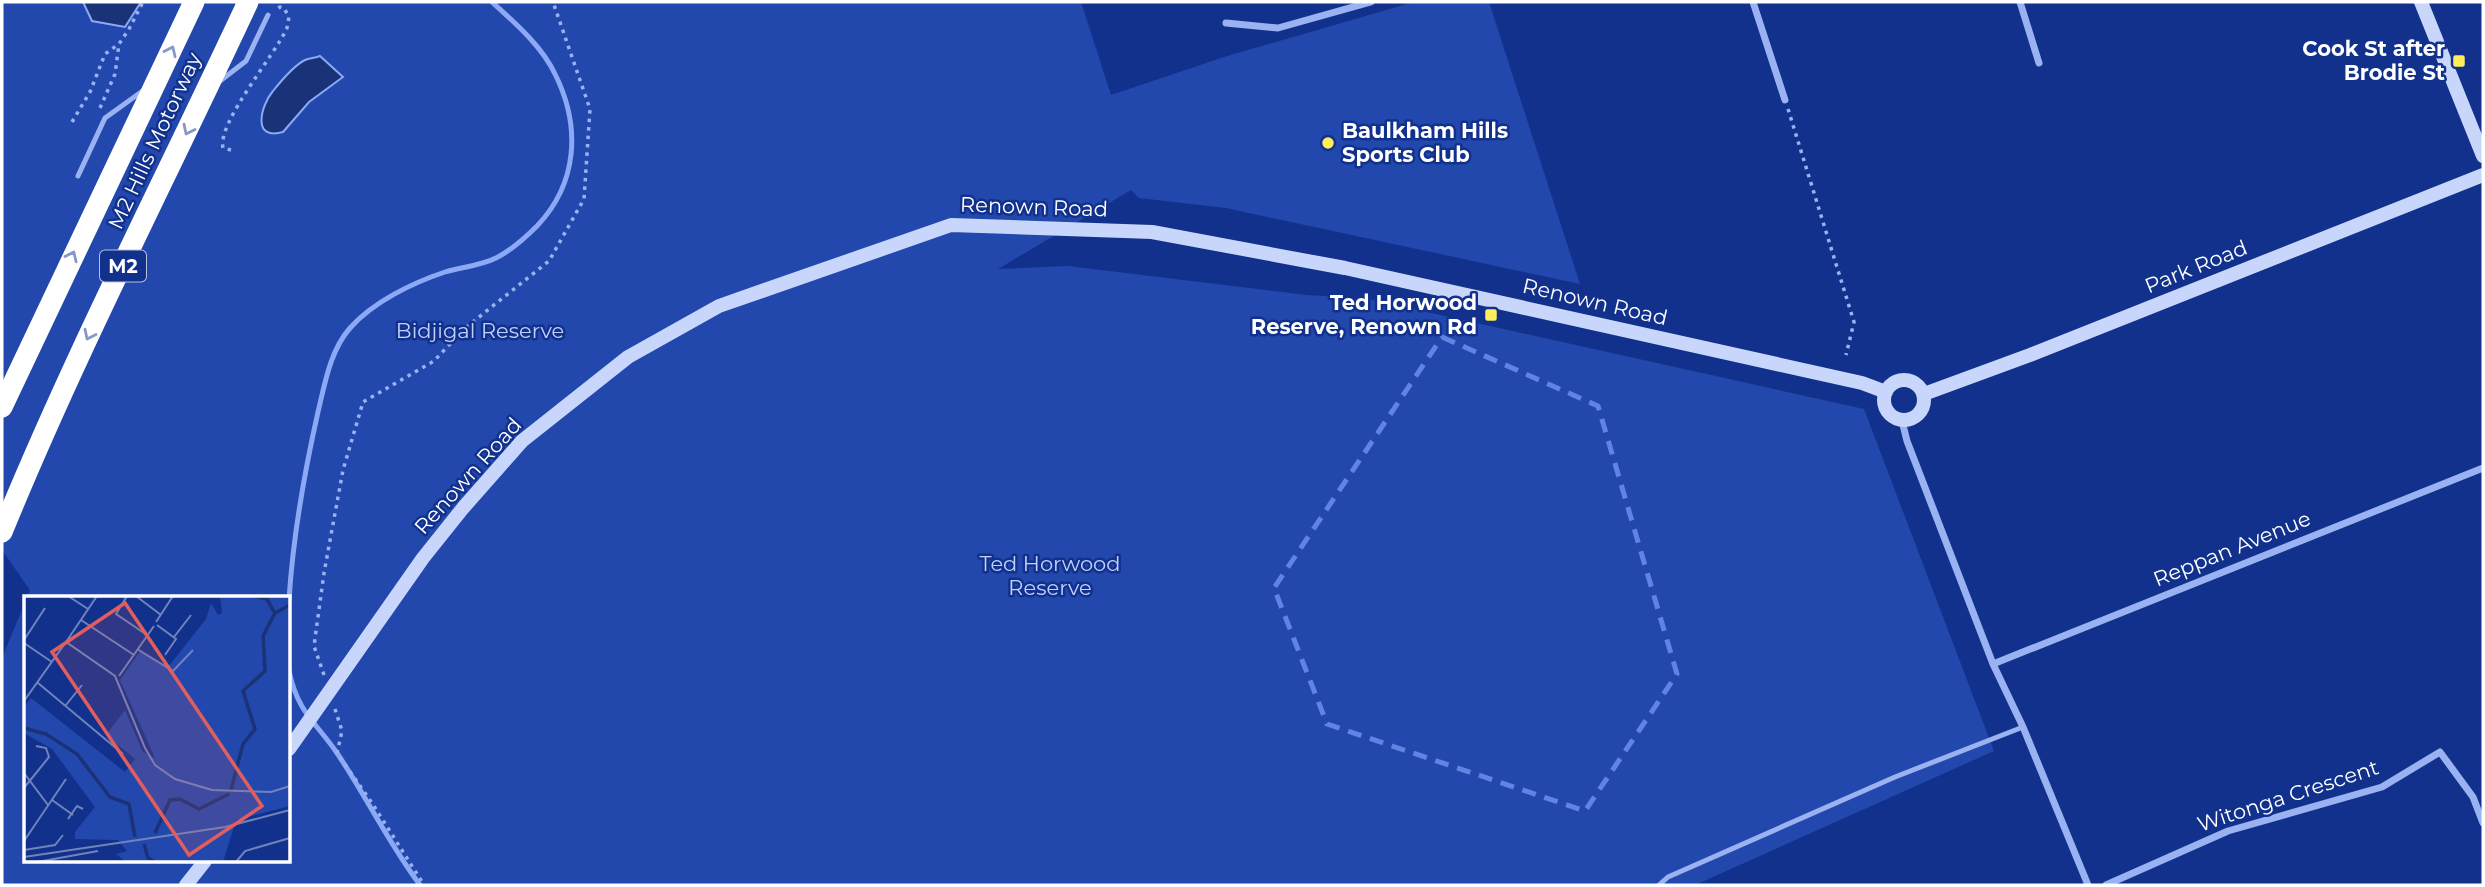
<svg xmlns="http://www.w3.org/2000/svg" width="2485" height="887" font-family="Montserrat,sans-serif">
	<rect width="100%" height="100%" fill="#11318d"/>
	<path fill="#2348ad" d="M 2,2 L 1081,2 L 1111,95 L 1224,57 L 1414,2 L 1489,2 L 1580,284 L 1226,208 L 1139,198 L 1131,190 L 998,269 L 1068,266 L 1306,295 L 1364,298 L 1864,409 L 1994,751 L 1695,885 L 2,885 L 2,658 L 26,600 L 26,861 L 289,861 L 289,598 L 27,598 L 30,590 L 2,550 Z"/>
	<path fill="#1a3277" stroke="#8ba9f5" stroke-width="2" d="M 83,2 L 141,2 L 125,27 L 92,21 Z
		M 320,56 L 343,77 L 309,102 L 283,132 C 251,141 261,105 273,91 C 281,81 293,66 305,60 C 309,58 316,58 320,56 Z"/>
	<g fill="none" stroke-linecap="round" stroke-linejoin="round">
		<path stroke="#8ba9f5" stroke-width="5" d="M 289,600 C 293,536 304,474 318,412 C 325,383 330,351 350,328 C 373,302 412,283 445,272 C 461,267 480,266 496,258 C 512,250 525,238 537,226 C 578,183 581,126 555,74 C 542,46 514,22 492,2
			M 289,671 C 298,713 315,721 337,753 C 366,796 389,844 420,885"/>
		<path stroke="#9ab2f2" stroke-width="3.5" stroke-dasharray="3.5 5" stroke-linecap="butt" d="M 100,108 L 115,74 L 119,44 L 129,29 L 143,2
			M 1788,109 L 1854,322 L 1846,355
			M 72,122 L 90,92 L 105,54 L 119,44
			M 231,150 L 223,148 C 217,123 275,55 287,28 L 289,17 L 284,8 L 280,7 L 276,10
			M 324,675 L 314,646 L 324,573 L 343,470 L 363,402 L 434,361 L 464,329 L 549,261 L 584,199 L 590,109 L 553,2
			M 335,709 L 342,731 L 337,753 L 372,803 L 424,885"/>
		<path stroke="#9ab2f2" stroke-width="5" d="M 220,81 L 246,61 L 268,15
			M 78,176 L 105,118 L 144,90
			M 1659,885 L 1668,877 L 1895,777 L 2023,727"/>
		<path stroke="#9ab2f2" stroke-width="7" d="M 1753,2 L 1785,100
			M 2020,2 L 2039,63
			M 1226,23 L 1278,28 L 1371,2
			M 1902,421 L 1907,441 L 1993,664 L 2023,727 L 2088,885
			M 1993,664 L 2483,468
			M 2106,885 L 2228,831 L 2382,787 L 2440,752 L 2473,797 L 2483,823"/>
		<path stroke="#c9d6fc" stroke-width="14" d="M 2421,2 L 2483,156
			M1884 400a20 20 0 1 1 40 0a20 20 0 1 1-40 0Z
			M 1924,394 L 2030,355 L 2483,175
			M 289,749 L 423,558 L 463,508 L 522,441 L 628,357 L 719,306 L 951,225 L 1152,232 L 1345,268 L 1862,383 L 1886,392
			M 186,885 L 205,861"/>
		<path stroke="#fff" stroke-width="21" d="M 2,407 L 194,2
			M 2,532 C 76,351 166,178 248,2"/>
	</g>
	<defs><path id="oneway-chevron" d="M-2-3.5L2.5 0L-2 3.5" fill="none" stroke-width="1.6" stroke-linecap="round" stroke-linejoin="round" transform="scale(1.75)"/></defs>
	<g stroke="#8898c6">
		<use href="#oneway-chevron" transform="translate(171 51) rotate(-65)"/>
		<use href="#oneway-chevron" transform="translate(188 130) rotate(116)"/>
		<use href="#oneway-chevron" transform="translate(72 256) rotate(-65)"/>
		<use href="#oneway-chevron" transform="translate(89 335) rotate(116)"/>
	</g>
	<path fill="none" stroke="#6183e4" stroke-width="5" stroke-dasharray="14 9" stroke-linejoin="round" d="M 1442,337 L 1598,406 L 1677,674 L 1585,811 L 1327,724 L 1274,588 Z"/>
	<g fill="#ffed5b" stroke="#11318d" stroke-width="2.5">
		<rect x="2452" y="54" width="14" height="14" rx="3.5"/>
		<circle cx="1328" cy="143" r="7"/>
		<rect x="1484" y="308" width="14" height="14" rx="3.5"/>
	</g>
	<g text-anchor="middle" stroke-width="5" stroke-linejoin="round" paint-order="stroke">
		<rect fill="#11318d" stroke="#b8c1dd" stroke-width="2" x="100" y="250.5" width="46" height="31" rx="5"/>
		<g font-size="19" font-weight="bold" fill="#fff">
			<text x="123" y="273">M2</text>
		</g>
		<g font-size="21" font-weight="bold" fill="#fff" stroke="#11318d" text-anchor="end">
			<text x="2445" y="56">Cook St after<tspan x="2445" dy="24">Brodie St</tspan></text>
			<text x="1342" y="138" text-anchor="start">Baulkham Hills<tspan x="1342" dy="24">Sports Club</tspan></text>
			<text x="1477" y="310">Ted Horwood<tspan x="1477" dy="24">Reserve, Renown Rd</tspan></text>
		</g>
		<g font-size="21" fill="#fff" stroke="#11318d">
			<text transform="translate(155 141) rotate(-65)" y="7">M2 Hills Motorway</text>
			<text transform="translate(1034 207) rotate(2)" y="7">Renown Road</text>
			<text transform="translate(2196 267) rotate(-22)" y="7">Park Road</text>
			<text transform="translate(1595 302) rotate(13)" y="7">Renown Road</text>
			<text transform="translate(468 476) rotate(-48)" y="7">Renown Road</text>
			<text transform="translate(2232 549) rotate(-22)" y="7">Reppan Avenue</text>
			<text transform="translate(2288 796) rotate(-18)" y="7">Witonga Crescent</text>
		</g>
		<g font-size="21" fill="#c1d1fd" stroke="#11318d">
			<text x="480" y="338">Bidjigal Reserve</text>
			<text x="1050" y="571">Ted Horwood<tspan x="1050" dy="24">Reserve</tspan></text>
		</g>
	</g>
	<g transform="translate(24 596)">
		<rect width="266" height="266" fill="#11318d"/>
		<path d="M 196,0 L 266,0 L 266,210 L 212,224 L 199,266 L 102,266 L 92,258 L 103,255 L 94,244 L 51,243 L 51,236 L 71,211 L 28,153 L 0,137 L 0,111 L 7,102 L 101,176 L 111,163 L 82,139 L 101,114 L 119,156 L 131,162 L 96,84 L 117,54 L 144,71 L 182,23 L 187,7 L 194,19 L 198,17 Z" fill="#2348ad"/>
		<path fill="none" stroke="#1a3277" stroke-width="3.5" d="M 230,0 L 243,3 L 250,16M 0,132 L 22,138 L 53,158 L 86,201 L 105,208 L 111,241M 207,194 L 219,148 L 231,133 L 219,95 L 241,75 L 239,40 L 251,17 L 266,9M 131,237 L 146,204 L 156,203 L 175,213 L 205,198M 120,248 L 124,262 L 131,266"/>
		<path fill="none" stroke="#7083bb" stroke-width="2" d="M 44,0 L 64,13M 103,0 L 92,18 L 123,39M 112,0 L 137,19M 57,24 L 110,59M 132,26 L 149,0M 133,29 L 152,43 L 141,59M 150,41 L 167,19M 0,44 L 21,12M 42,46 L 73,0M 0,47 L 28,66M 113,53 L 149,75 L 169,54M 95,80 L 130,30M 14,87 L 99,158M 0,105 L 42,46 L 91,80 L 121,152 L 131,169 L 151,183 L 188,194 L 247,196 L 266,190M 42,109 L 58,89M 0,177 L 24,209M 0,192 L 25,161 L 22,152 L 12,150M 28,204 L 49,219M 44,223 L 53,210 L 59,213M 0,245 L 42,183M 0,254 L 31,249 L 39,239M 0,261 L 201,231 L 266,214M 13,266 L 74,255M 212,266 L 221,255 L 266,242"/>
		<path fill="#e05e5e" fill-opacity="0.15" stroke="#e05e5e" stroke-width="3.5" d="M 101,7 L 238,210 L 165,259 L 28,56 Z"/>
		<rect width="266" height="266" fill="none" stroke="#fff" stroke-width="3.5"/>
	</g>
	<rect width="2485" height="887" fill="none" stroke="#ffffff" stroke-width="7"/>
</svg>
